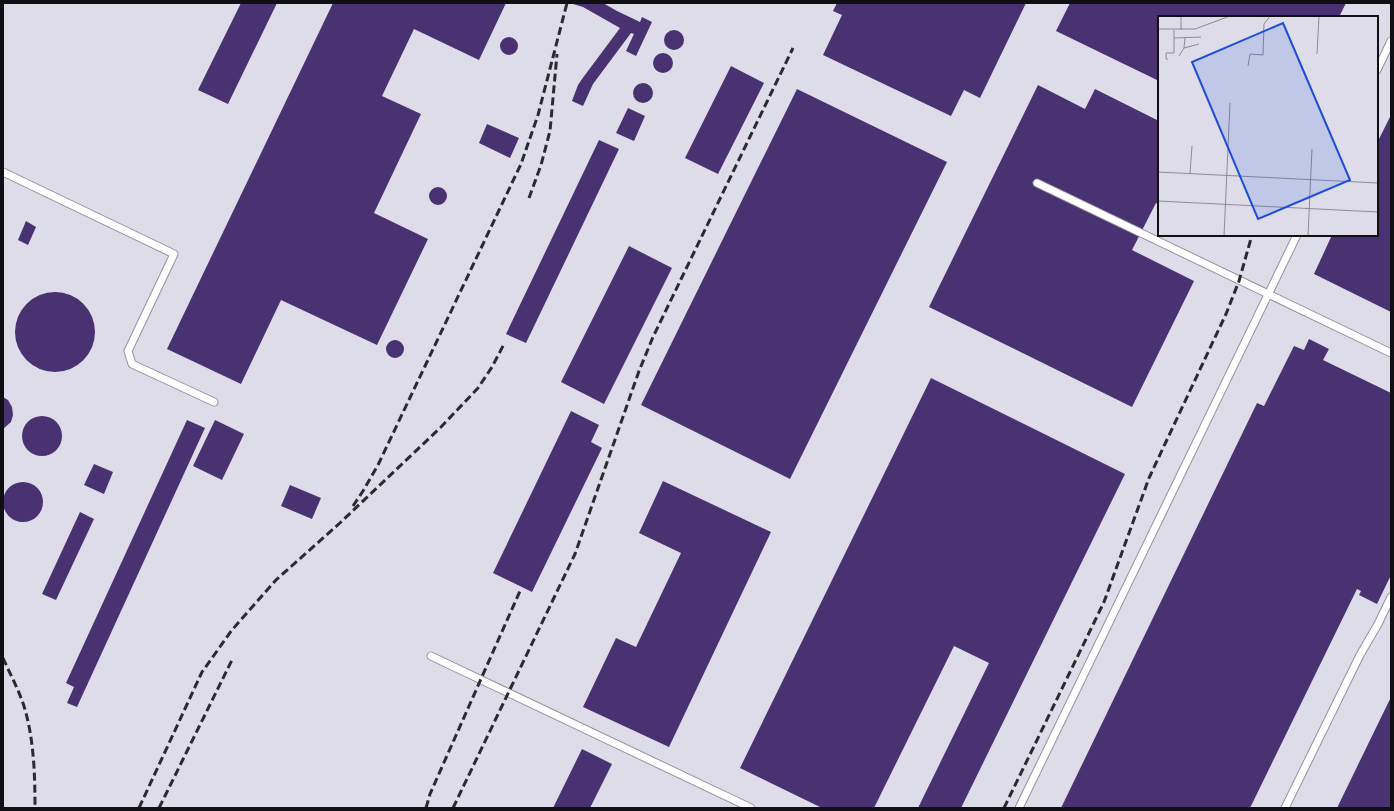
<svg xmlns="http://www.w3.org/2000/svg" width="1394" height="811" font-family="Rubik,sans-serif">
	<rect width="100%" height="100%" fill="#dfdce9"/>
	<path fill="#483272" d="M 241,3 L 277,3 L 228,104 L 198,90 Z
		M 333,3 L 506,3 L 479,60 L 414,29 L 382,96 L 421,114 L 374,213 L 428,239 L 377,345 L 281,300 L 241,384 L 167,349 Z
		M 570,3 L 603,3 L 617,11 L 640,22 L 642,17 L 652,22 L 636,56 L 626,51 L 634,34 L 631,33 L 593,84 L 583,106 L 572,101 L 578,85 L 582,79 L 620,28 L 583,7 Z
		M 837,3 L 1026,3 L 980,98 L 964,90 L 951,116 L 823,55 L 842,15 L 833,11 Z
		M 1070,3 L 1346,3 L 1339,17 L 1159,17 L 1159,81 L 1056,31 Z
		M664 40a10 10 0 1 1 20 0a10 10 0 1 1-20 0Z
		M500 46a9 9 0 1 1 18 0a9 9 0 1 1-18 0Z
		M653 63a10 10 0 1 1 20 0a10 10 0 1 1-20 0Z
		M 731,66 L 764,83 L 718,174 L 685,158 Z
		M633 93a10 10 0 1 1 20 0a10 10 0 1 1-20 0Z
		M 1038,85 L 1085,109 L 1095,89 L 1159,121 L 1159,205 L 1156,203 L 1132,250 L 1194,281 L 1132,407 L 929,307 Z
		M 797,89 L 947,162 L 790,479 L 641,405 Z
		M 628,108 L 645,116 L 634,141 L 616,133 Z
		M 1391,115 L 1391,312 L 1314,274 L 1332,235 L 1377,235 L 1377,143 Z
		M 487,124 L 519,138 L 510,158 L 479,143 Z
		M 599,140 L 619,149 L 526,343 L 506,334 Z
		M429 196a9 9 0 1 1 18 0a9 9 0 1 1-18 0Z
		M 26,221 L 36,227 L 28,245 L 18,240 Z
		M 629,246 L 672,268 L 604,404 L 561,382 Z
		M15 332a40 40 0 1 1 80 0a40 40 0 1 1-80 0Z
		M 1309,339 L 1329,349 L 1323,360 L 1391,393 L 1391,575 L 1377,604 L 1359,595 L 1361,591 L 1357,589 L 1250,808 L 1061,808 L 1257,403 L 1264,406 L 1294,346 L 1304,350 Z
		M386 349a9 9 0 1 1 18 0a9 9 0 1 1-18 0Z
		M 931,378 L 1125,474 L 961,808 L 918,808 L 989,663 L 954,646 L 874,808 L 822,808 L 740,768 Z
		M 3,397 L 8,400 L 12,407 L 13,415 L 11,422 L 3,429 Z
		M 571,411 L 599,425 L 591,442 L 602,448 L 532,592 L 493,573 Z
		M22 436a20 20 0 1 1 40 0a20 20 0 1 1-40 0Z
		M 187,420 L 205,428 L 77,707 L 67,703 L 74,687 L 66,683 Z
		M 215,420 L 244,434 L 222,480 L 193,466 Z
		M 94,464 L 113,472 L 104,494 L 84,485 Z
		M 663,481 L 771,532 L 669,747 L 583,707 L 616,638 L 636,647 L 681,553 L 639,533 Z
		M3 502a20 20 0 1 1 40 0a20 20 0 1 1-40 0Z
		M 290,485 L 321,498 L 312,519 L 281,506 Z
		M 80,512 L 94,519 L 56,600 L 42,594 Z
		M 1391,697 L 1391,808 L 1337,808 Z
		M 582,749 L 612,764 L 590,808 L 553,808 Z"/>
	<g fill="none" stroke-linecap="round" stroke-linejoin="round">
		<defs>
			<path id="lane" d="M 1377,70 L 1391,41
				M 3,172 L 174,254 L 128,351 L 132,364 L 214,402
				M 1037,183 L 1391,353
				M 431,656 L 751,808
				M 1019,808 L 1297,235
				M 1285,808 L 1360,655 L 1378,624 L 1391,597"/>
		</defs>
		<use href="#lane" stroke="#95929e" stroke-width="9"/>
		<use href="#lane" stroke="#fff" stroke-width="7"/>
		<path stroke="#2b2a2f" stroke-width="3" stroke-dasharray="8 4" stroke-linecap="butt" d="M 529,198 L 541,165 L 550,131 L 557,54
			M 353,506 L 363,491 L 378,465 L 521,164 L 538,115 L 567,3
			M 3,658 C 11,676 21,694 26,713 C 34,744 35,776 35,808
			M 139,808 L 202,672 L 232,630 L 276,580 L 341,522 L 441,427 L 478,388 L 492,367 L 504,344
			M 159,808 L 232,660
			M 426,808 L 430,794 L 520,591
			M 453,808 L 575,554 L 639,371 L 653,337 L 793,48
			M 1004,808 L 1104,602 L 1149,478 L 1226,314 L 1239,281 L 1252,235"/>
	</g>
	<g transform="translate(1158 16)">
		<rect width="220" height="220" fill="#dfdce9"/>
		<path fill="none" stroke="#8c8a93" stroke-width="1" d="M 0,13 L 37,13 L 72,0M 16,14 L 16,22 L 43,21M 23,14 L 23,0M 26,32 L 41,28M 159,38 L 161,0M 21,40 L 26,32 L 27,22M 10,43 L 8,43 L 8,37 L 16,37 L 16,22M 90,50 L 92,38 L 105,39 L 106,8 L 112,0M 0,156 L 220,167M 32,158 L 34,130M 0,185 L 220,196M 66,220 L 72,87M 150,220 L 154,133"/>
		<path fill="#1d4ed8" fill-opacity="0.15" stroke="#1d4ed8" stroke-width="2" d="M 125,7 L 192,164 L 100,203 L 34,46 Z"/>
		<rect width="220" height="220" fill="none" stroke="#100f13" stroke-width="2"/>
	</g>
	<rect width="1394" height="811" fill="none" stroke="#100f13" stroke-width="8"/>
</svg>
